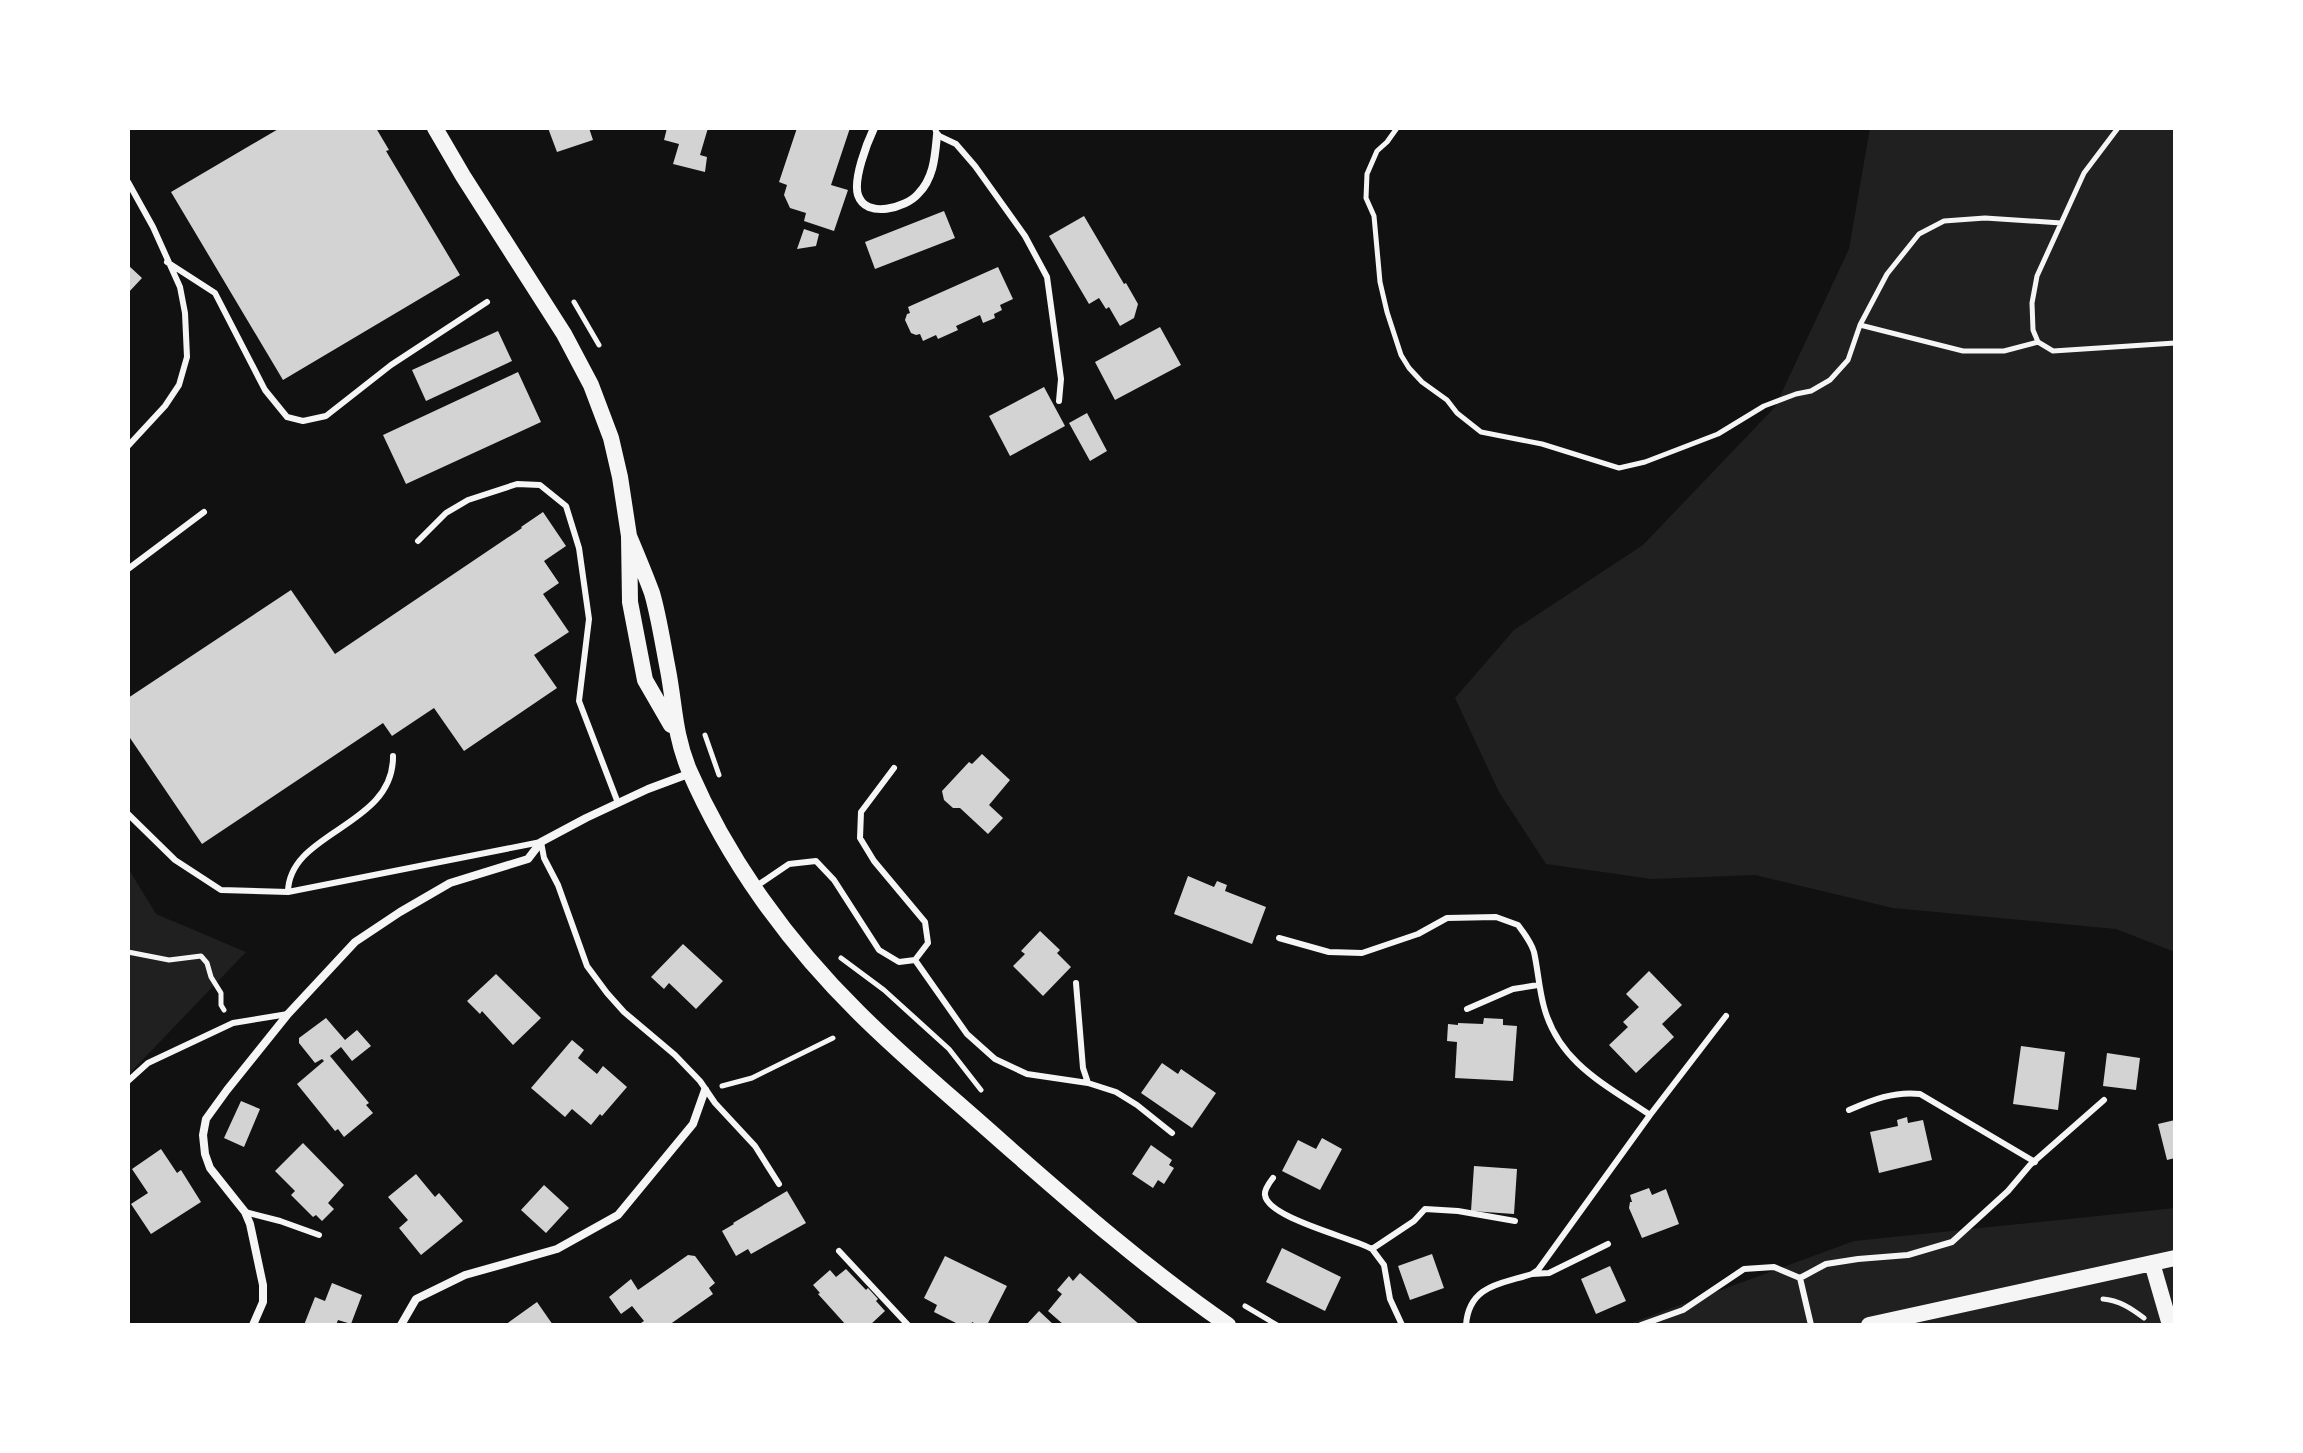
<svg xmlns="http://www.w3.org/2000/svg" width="2303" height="1453" font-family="'Roboto Condensed',sans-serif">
	<rect width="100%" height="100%" fill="#111"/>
	<path fill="#202020" d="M 1870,128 L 2175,128 L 2175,952 L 2116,929 L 1893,908 L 1755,875 L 1652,879 L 1546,864 L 1499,792 L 1455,698 L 1514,630 L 1643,545 L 1775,407 L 1849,249 Z
		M 128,868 L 156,914 L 246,952 L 128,1075 Z
		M 2175,1208 L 2175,1325 L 1626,1325 L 1854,1241 Z"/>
	<path fill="#d3d3d3" d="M 280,128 L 376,128 L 389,150 L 386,151 L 460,275 L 283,380 L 171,192 Z
		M 548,128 L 589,128 L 593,140 L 557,152 Z
		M 667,128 L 708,128 L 700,155 L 707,157 L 705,172 L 673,164 L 679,144 L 664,140 Z
		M 797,128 L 850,128 L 831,185 L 848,190 L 834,231 L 804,221 L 806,213 L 790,208 L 784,195 L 787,185 L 779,182 Z
		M 944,211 L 955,238 L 875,269 L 865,242 Z
		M 1084,216 L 1124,284 L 1126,283 L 1138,304 L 1134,318 L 1120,326 L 1109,307 L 1106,309 L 1099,298 L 1089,304 L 1049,236 Z
		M 804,229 L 819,234 L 816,246 L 797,249 Z
		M 128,265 L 142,278 L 128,293 Z
		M 998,267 L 1013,299 L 1000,305 L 1002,310 L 994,314 L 995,318 L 983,323 L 980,315 L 956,326 L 958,330 L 938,339 L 936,335 L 923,341 L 920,334 L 916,335 L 911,333 L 905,320 L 907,314 L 910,313 L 908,307 Z
		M 1160,327 L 1181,365 L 1115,400 L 1095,362 Z
		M 498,331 L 512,361 L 426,401 L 412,370 Z
		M 518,372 L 541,422 L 406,484 L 383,435 Z
		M 1044,387 L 1065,426 L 1010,456 L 989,416 Z
		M 1087,413 L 1107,451 L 1090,461 L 1069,423 Z
		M 543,512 L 566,546 L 544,561 L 559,583 L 543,594 L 569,632 L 534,655 L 557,688 L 464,751 L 434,708 L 392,736 L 383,723 L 202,844 L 128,735 L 128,698 L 291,590 L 335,654 L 522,528 L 521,527 Z
		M 982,754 L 1010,780 L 989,805 L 1003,818 L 988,834 L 960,808 L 953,808 L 944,800 L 942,791 L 969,762 L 972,764 Z
		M 1188,876 L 1214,887 L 1217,881 L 1227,885 L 1225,891 L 1266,907 L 1252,944 L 1174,914 Z
		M 1040,931 L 1060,950 L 1057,953 L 1071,967 L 1043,996 L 1013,966 L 1025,954 L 1021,951 Z
		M 683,944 L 723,981 L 696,1009 L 669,983 L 664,989 L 651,977 Z
		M 1649,971 L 1682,1005 L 1662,1024 L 1674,1037 L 1636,1073 L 1609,1045 L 1628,1027 L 1623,1022 L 1639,1007 L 1626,994 Z
		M 496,974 L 541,1018 L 513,1045 L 482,1011 L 480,1014 L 467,1001 Z
		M 326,1018 L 345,1040 L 357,1030 L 371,1046 L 352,1061 L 341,1047 L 330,1056 L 369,1103 L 366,1105 L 373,1113 L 344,1137 L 338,1129 L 335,1131 L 297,1084 L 324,1061 L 322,1059 L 315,1063 L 299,1043 L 299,1038 Z
		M 1484,1018 L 1503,1019 L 1503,1025 L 1517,1026 L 1513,1081 L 1455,1078 L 1457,1042 L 1447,1041 L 1448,1024 L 1458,1025 L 1458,1023 L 1483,1024 Z
		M 572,1040 L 584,1050 L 578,1058 L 597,1074 L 603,1066 L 627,1087 L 602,1116 L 600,1114 L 591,1125 L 572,1109 L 565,1117 L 531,1088 Z
		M 2021,1046 L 2065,1052 L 2058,1110 L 2013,1104 Z
		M 2107,1053 L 2140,1058 L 2136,1090 L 2103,1086 Z
		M 1162,1063 L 1178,1074 L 1181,1069 L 1216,1093 L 1192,1128 L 1141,1093 Z
		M 241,1101 L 260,1109 L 244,1147 L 224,1138 Z
		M 1907,1117 L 1908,1123 L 1923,1120 L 1932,1160 L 1879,1173 L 1870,1132 L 1898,1126 L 1897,1120 Z
		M 2175,1120 L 2175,1158 L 2167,1160 L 2158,1124 Z
		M 1322,1138 L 1342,1149 L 1320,1190 L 1282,1171 L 1298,1140 L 1316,1149 Z
		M 303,1143 L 344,1185 L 328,1203 L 334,1209 L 322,1221 L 316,1215 L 313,1217 L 291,1195 L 295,1191 L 275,1171 Z
		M 1151,1145 L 1172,1160 L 1169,1165 L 1174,1168 L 1164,1184 L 1158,1180 L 1153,1188 L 1132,1174 Z
		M 161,1149 L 177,1173 L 181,1170 L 201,1202 L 151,1234 L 131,1204 L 148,1193 L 132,1169 Z
		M 1474,1166 L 1517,1169 L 1514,1214 L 1471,1211 Z
		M 416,1174 L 435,1197 L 439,1193 L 463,1221 L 421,1255 L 399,1228 L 408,1220 L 388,1197 Z
		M 544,1185 L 569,1208 L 546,1233 L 521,1210 Z
		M 1649,1188 L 1652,1195 L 1666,1189 L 1679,1224 L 1642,1238 L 1629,1208 L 1630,1202 L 1632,1202 L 1630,1195 Z
		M 787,1191 L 806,1223 L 751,1254 L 748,1249 L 736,1256 L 722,1231 L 734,1224 L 733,1223 Z
		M 1282,1248 L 1341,1277 L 1325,1311 L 1266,1282 Z
		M 1432,1254 L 1444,1288 L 1410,1300 L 1398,1266 Z
		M 688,1255 L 695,1256 L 715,1283 L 709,1288 L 713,1294 L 669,1325 L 638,1325 L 644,1321 L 632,1306 L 621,1314 L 609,1297 L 631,1279 L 638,1290 Z
		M 945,1256 L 1007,1286 L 987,1325 L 978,1325 L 972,1322 L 971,1325 L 960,1325 L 934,1312 L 937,1305 L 924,1298 Z
		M 1610,1266 L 1626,1301 L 1596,1314 L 1581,1279 Z
		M 846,1269 L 866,1290 L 868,1288 L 878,1299 L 876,1301 L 885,1311 L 870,1325 L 846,1325 L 818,1294 L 820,1293 L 813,1285 L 830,1270 L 836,1277 Z
		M 1080,1273 L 1140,1325 L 1064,1325 L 1048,1311 L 1062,1294 L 1057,1290 L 1069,1276 L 1073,1281 Z
		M 332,1283 L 362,1295 L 351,1324 L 338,1320 L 336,1325 L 304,1325 L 315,1297 L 325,1301 Z
		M 537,1302 L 553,1325 L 505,1325 Z
		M 1039,1311 L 1054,1325 L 1026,1325 Z"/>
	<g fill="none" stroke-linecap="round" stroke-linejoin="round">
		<path stroke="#f5f5f5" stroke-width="5" d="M 1397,128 L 1387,142 L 1377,151 L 1367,174 L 1366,198 L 1374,216 L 1380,282 L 1387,312 L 1401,355 L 1409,368 L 1422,382 L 1447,400 L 1457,413 L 1481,432 L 1542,444 L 1619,468 L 1645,462 L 1718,434 L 1764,406 L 1796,394 L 1811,391 L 1830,380 L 1848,360 L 1860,325 L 1887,274 L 1919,234 L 1944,221 L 1985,218 L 2061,223
			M 2118,128 L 2084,173 L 2037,276 L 2032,303 L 2033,330 L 2038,342 L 2053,351 L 2175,343
			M 574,302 L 599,345
			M 1860,325 L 1963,351 L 2004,351 L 2038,342
			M 705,735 L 719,775
			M 128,952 L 169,960 L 201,956 L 207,963 L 211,977 L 221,993 L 221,1005 L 224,1010
			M 841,958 L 884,990 L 949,1049 L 981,1090
			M 722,1086 L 752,1078 L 833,1038
			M 2103,1299 C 2119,1300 2132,1309 2144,1318
			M 1245,1306 L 1277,1325"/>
		<path stroke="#f5f5f5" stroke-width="6" d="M 935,128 L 937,135 L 956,144 L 975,166 L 1025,236 L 1047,277 L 1061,379 L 1059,401
			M 128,182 L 153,227 L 180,287 L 185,313 L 187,357 L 179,385 L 165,406 L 128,446
			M 167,262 L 215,293 L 265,390 L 287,417 L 303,421 L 326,416 L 391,365 L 487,302
			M 418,541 L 446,513 L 468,500 L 517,484 L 540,485 L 566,506 L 579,548 L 589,619 L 579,701 L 618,803
			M 128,569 L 204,512
			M 128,814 L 175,860 L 221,890 L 288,892 L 541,842 L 544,858 L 558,885 L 587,966 L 607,993 L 624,1012 L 675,1055 L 700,1081 L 715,1103 L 755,1146 L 779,1184
			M 755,887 L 789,864 L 816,861 L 834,880 L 879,950 L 899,962 L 915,960 L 928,943 L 925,922 L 874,861 L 860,838 L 861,812 L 894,768
			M 288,892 C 289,831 394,827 393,756
			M 1279,938 L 1329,952 L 1362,953 L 1418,934 L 1447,918 L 1496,917 L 1518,925 C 1524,933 1531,942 1534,952 C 1538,970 1539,989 1544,1007 C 1559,1063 1606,1085 1650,1115
			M 915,960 L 967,1034 L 995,1059 L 1027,1074 L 1088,1083 L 1116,1092 L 1137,1105 L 1172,1133
			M 1076,983 L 1083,1068 L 1088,1083
			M 1467,1009 L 1513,989 L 1538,985
			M 128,1081 L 148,1063 L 233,1023 L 288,1014
			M 1849,1110 C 1872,1100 1894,1091 1920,1094 L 2035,1162
			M 1273,1178 C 1270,1182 1264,1189 1265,1195 C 1267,1218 1353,1238 1372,1249
			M 245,1212 L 280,1221 L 319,1235
			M 839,1251 L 908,1325
			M 1532,1274 L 1549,1273 L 1608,1244
			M 1800,1278 L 1826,1264 L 1858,1259 L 1908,1255 L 1952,1242 L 2008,1191 L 2030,1165 L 2104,1100
			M 1402,1325 L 1390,1299 L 1384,1265 L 1372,1249 L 1414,1221 L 1425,1209 L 1458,1211 L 1515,1221
			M 1466,1325 C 1469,1285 1501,1284 1532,1274 L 1538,1270 L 1650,1115 L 1726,1016
			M 1641,1325 L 1683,1310 L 1744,1269 L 1774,1267 L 1800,1278 L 1811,1325"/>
		<path stroke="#f5f5f5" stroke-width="8" d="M 874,128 C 867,143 853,179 858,195 C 866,219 906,208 918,194 C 934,178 935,156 937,135
			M 253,1325 L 263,1302 L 263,1285 L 250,1224 L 245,1212 L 210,1168 L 205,1154 L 203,1135 L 206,1119 L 227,1090 L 288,1014 L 355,942 L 400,912 L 450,883 L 528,859 L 541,842 L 586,818 L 648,789 L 691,773
			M 401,1325 L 416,1299 L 465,1275 L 557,1249 L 618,1215 L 693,1124 L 705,1090"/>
		<path stroke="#f5f5f5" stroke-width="16" d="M 435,128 L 463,176 L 564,334 L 591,385 L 611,438 L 620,477 L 629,536 L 630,602 L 645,680 L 671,725
			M 629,536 C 637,555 645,574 652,593 C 659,617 663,645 668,670 C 675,707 674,733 689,770 C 728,860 788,943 858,1012 C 904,1058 954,1099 1002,1142 C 1075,1206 1148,1270 1228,1325
			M 2152,1263 L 2170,1325
			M 1869,1325 L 2175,1258"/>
	</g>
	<rect width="2303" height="1453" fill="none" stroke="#ffffff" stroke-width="260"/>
</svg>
